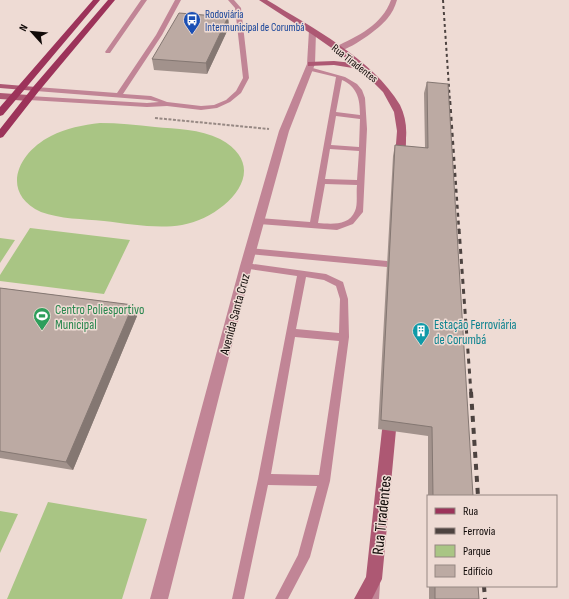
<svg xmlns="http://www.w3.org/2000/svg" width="569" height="599" font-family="'Sofia Sans Condensed',sans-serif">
	<rect width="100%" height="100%" fill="#eedbd4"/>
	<path fill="#a9c584" d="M 100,123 C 118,123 137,125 155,127 C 176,129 200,129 220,139 C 275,169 224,218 182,225 C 157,229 129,224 104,221 C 83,219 60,219 41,212 C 0,193 17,153 51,136 C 66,128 83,125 100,123 Z
		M 30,228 L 130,240 L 104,294 L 0,281 L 0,275 Z
		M 0,238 L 15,240 L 0,263 Z
		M 48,502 L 147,519 L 122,599 L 7,599 Z
		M 0,511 L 18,514 L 0,553 Z"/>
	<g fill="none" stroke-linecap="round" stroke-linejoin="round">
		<path stroke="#978984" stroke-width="2" stroke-dasharray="3 1.5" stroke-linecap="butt" d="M 155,118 L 269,129"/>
		<path fill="#c18596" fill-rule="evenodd" d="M 141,0 L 147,0 L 110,53 L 106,53 L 105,52 Z
			M 175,0 L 181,0 L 162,35 L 123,94 L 151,96 L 167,102 L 201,106 L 214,105 L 226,100 L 236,91 L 243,78 L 235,8 L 228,0 L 234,0 L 241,8 L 249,78 L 241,93 L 230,102 L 217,108 L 201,110 L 167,106 L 147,107 L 29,100 L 26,98 L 29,96 L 147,103 L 159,102 L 150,100 L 36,91 L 33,89 L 36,87 L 117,93 L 156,35 Z
			M 309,67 L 345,77 L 357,84 L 362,90 L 365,98 L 367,129 L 363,212 L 353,224 L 337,230 L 259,224 L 255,221 L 259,218 L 310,222 L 336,77 L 307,70 L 306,69 ZM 342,80 C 357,87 360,98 360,115 L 336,112 ZM 336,116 L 360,119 L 359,147 L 331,145 ZM 330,149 L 359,151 L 357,180 L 325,179 ZM 325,184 L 357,185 C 356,193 358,204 355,211 C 349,226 331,224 318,223 Z
			M 250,248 L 387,261 L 391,264 L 387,267 L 250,254 L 246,251 Z
			M 246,263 L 326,274 L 343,282 L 348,299 L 349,337 L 330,481 L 310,557 L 288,599 L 275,599 L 298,555 L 317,486 L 268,485 L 244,599 L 232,599 L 258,479 L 297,276 L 243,268 L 242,266 ZM 306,277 L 324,280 L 336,286 L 340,299 L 339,333 L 296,329 ZM 295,337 L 339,341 L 319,475 L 271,474 Z
			M 374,578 L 379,579 L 380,584 L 379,599 L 367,599 L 368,584 L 369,579 Z"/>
		<path fill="#c18596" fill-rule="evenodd" d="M 391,0 L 397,0 C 395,7 392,13 387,19 C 380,28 347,53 335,51 L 335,47 C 358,36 382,25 391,0 Z
			M 309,30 L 315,30 L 316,32 L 315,64 L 289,131 L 252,266 L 168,599 L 150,599 L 240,266 L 279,131 L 307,64 Z"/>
		<path fill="#ad5873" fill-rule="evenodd" d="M 259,0 L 267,0 C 311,27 373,59 400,105 C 405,115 407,127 406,138 C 406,145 406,153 403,159 L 400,160 L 395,157 L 397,131 L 394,112 L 383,92 L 369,78 L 359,69 L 334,65 L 308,66 L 308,62 L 334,61 L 353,63 L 313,35 Z
			M 0,84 L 36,87 L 40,89 L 36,91 L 0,88 Z
			M 0,93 L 29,95 L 33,98 L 29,101 L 0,99 Z
			M 389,423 L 394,425 L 396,430 L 382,579 L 372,599 L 354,599 L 366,577 L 382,430 L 384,425 Z"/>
		<path fill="#9c335a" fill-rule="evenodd" d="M 93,0 L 100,0 L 3,115 L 0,116 L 0,107 Z
			M 108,0 L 115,0 L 39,91 L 3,137 L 0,138 L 0,129 L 33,87 Z"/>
		<path stroke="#4d4340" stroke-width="2" stroke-dasharray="3 3" stroke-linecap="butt" d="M 443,0 L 450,102"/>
		<path stroke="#4d4340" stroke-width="2.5" stroke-dasharray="4 4" stroke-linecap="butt" d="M 450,101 L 459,230"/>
		<path stroke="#4d4340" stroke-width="3" stroke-dasharray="5 5" stroke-linecap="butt" d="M 459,229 L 471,393"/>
		<path stroke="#4d4340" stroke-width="4" stroke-dasharray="6 6" stroke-linecap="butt" d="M 471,392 L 478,496
			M 484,586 L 485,599"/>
	</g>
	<path fill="#a2928c" d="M 228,17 L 229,27 L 207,74 L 154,70 L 152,59 Z
		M 427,82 L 473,496 L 428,496 L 428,436 L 378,429 L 393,156 L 395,145 L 425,148 L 424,93 Z
		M 0,288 L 133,305 L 137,316 L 73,470 L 0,458 Z
		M 429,586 L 478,586 L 479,599 L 429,599 Z"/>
	<path fill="#847772" d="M 228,17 L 229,27 L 207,74 L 206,63 Z
		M 133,305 L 137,316 L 73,470 L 66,462 Z"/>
	<path fill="#bcaaa3" stroke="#847772" d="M 179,13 L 228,17 L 206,63 L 152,59 Z
		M 427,82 L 448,84 L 473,496 L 433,496 L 432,427 L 381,420 L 395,145 L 428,148 Z
		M 0,288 L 133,305 L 66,462 L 0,451 Z
		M 435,586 L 478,586 L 479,599 L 435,599 Z"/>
	<defs>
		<symbol id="bus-pin" viewBox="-11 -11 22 30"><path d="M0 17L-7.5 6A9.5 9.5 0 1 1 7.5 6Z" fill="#1a4fb4" stroke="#eedbd4"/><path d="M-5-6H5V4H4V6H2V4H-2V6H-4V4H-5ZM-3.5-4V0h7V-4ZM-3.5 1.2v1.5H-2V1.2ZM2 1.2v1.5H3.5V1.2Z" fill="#fff"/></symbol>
		<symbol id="stadium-pin" viewBox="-11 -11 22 30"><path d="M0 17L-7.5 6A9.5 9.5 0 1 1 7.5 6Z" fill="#2e9e5b" stroke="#eedbd4"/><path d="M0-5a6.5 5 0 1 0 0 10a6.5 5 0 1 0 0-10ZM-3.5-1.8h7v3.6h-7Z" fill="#fff"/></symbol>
		<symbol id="building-pin" viewBox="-11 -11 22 30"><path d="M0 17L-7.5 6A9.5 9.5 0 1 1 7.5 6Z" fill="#0f9aa8" stroke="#eedbd4"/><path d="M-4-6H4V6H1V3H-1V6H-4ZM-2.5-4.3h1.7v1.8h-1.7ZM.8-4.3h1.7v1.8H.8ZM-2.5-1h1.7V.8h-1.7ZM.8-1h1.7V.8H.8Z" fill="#fff"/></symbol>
	</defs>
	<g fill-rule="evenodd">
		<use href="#bus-pin" x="182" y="10" width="20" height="27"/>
		<use href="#stadium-pin" x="32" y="306" width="20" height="27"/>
		<use href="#building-pin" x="411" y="321" width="20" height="27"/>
	</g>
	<g text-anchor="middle" stroke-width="3" stroke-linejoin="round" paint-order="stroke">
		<g font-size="11" fill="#164399" stroke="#eedbd4" text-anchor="start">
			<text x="205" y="18">Rodoviária<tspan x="205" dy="13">Intermunicipal de Corumbá</tspan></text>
		</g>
		<g font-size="11" fill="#100a08" stroke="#eedbd4">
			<text transform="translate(355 63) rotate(38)" y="4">Rua Tiradentes</text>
		</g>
		<g font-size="13" fill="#27864d" stroke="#eedbd4" text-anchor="start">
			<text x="55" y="314">Centro Poliesportivo<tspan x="55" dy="15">Municipal</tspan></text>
		</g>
		<g font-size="13" fill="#100a08" stroke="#eedbd4">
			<text transform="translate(234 314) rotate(-75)" y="5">Avenida Santa Cruz</text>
		</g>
		<g font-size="13" fill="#0d838f" stroke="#eedbd4" text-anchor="start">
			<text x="434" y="329">Estação Ferroviária<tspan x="434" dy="15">de Corumbá</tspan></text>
		</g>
		<g font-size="16" fill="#100a08" stroke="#eedbd4">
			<text transform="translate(381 515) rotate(-84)" y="6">Rua Tiradentes</text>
		</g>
	</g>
	<rect x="427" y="495" width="130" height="92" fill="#eedbd4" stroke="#958782"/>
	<rect x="435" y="508" width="20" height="6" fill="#9c335a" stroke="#958782"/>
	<text x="463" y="515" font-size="12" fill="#100a08">Rua</text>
	<rect x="435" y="528" width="20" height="6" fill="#4d4340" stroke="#958782"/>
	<text x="463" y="535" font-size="12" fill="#100a08">Ferrovia</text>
	<rect x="435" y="545" width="20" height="12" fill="#a9c584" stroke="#958782"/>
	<text x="463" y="555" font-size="12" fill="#100a08">Parque</text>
	<rect x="435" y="565" width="20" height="12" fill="#bcaaa3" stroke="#958782"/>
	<text x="463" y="575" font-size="12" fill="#100a08">Edifício</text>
	<g transform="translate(32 32) rotate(297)" stroke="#eedbd4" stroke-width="3" paint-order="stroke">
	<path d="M0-3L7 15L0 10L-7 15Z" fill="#100a08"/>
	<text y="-6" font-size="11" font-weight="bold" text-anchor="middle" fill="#100a08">N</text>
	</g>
</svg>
